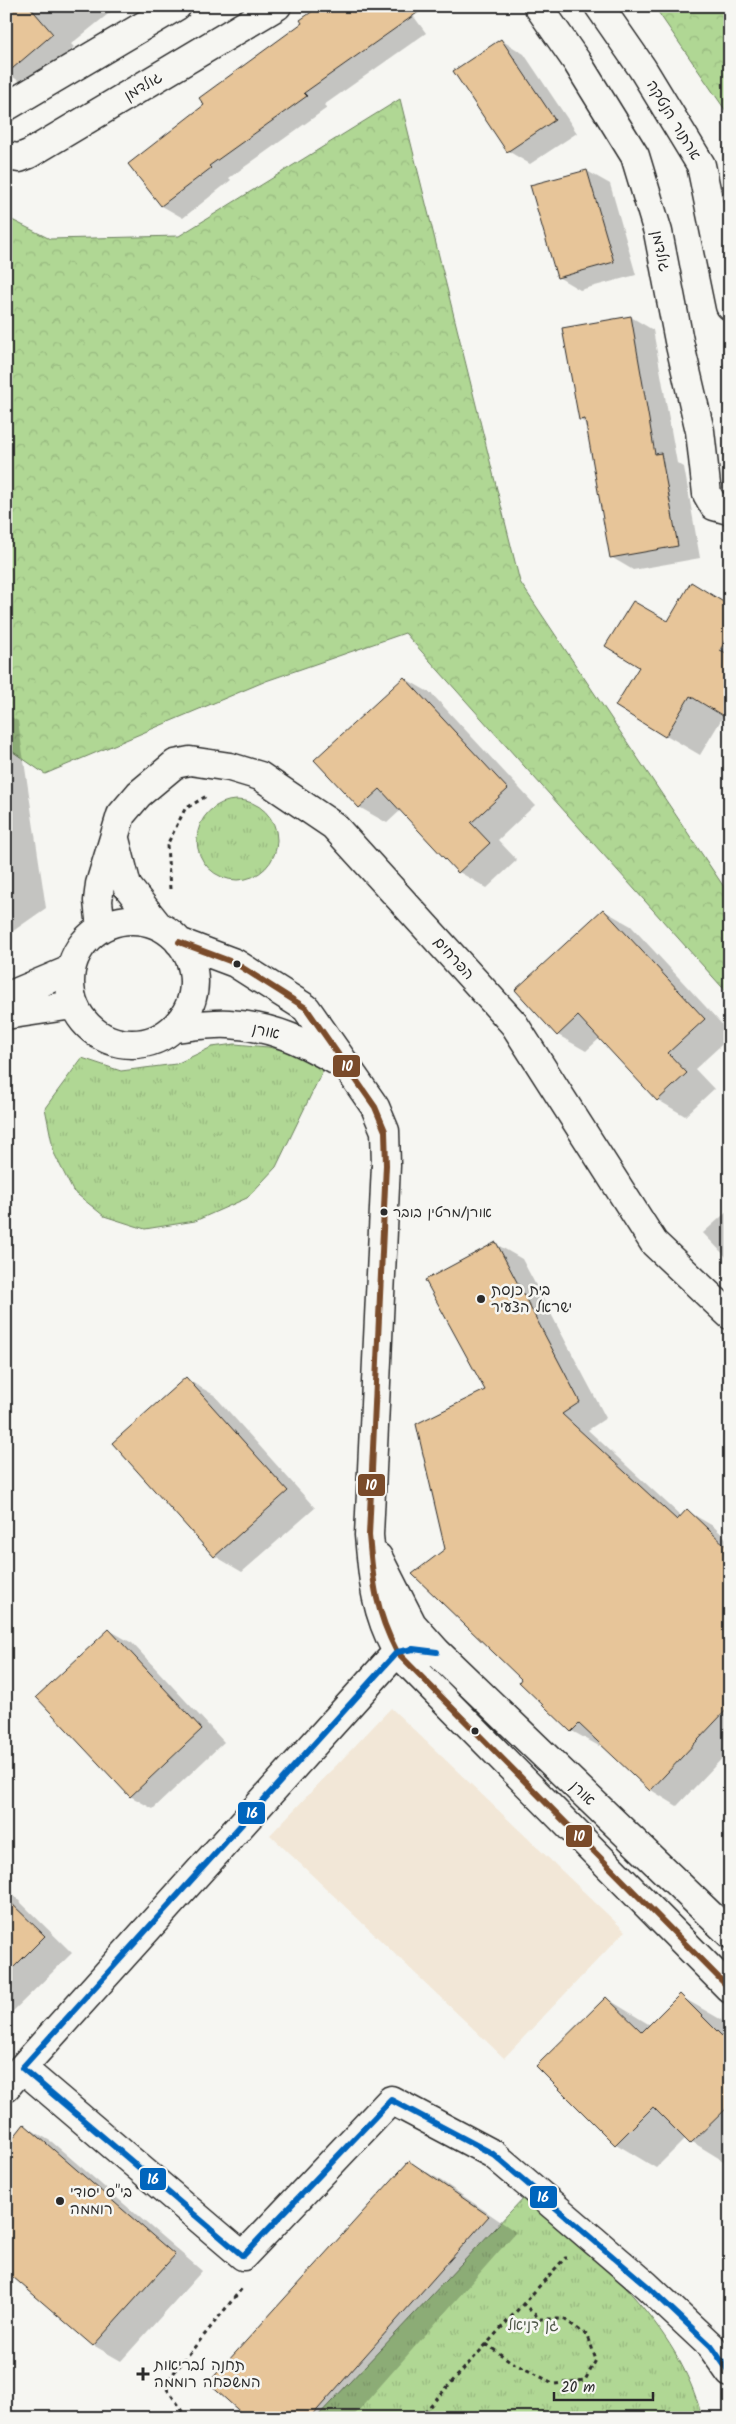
<svg xmlns="http://www.w3.org/2000/svg" width="736" height="2424" font-family="Kalam,'Playpen Sans Hebrew',sans-serif">
	<defs>
		<pattern id="forest-crowns" width="20" height="18" patternUnits="userSpaceOnUse" patternTransform="scale(1.25)"><rect width="20" height="18" fill="#b0d794"/><path d="M2 6a3 3 0 1 1 6 0M12 15a3 3 0 1 1 6 0" fill="none" stroke="#98b980"/></pattern>
		<pattern id="park-tufts" width="24" height="20" patternUnits="userSpaceOnUse" patternTransform="scale(1.25)"><rect width="24" height="20" fill="#b0d794"/><path d="M3 7l-1-3M5 7V3M7 7l1-3M15 17l-1-3M17 17v-4M19 17l1-3" fill="none" stroke="#98b980"/></pattern>
	</defs>
	<rect width="100%" height="100%" fill="#f6f6f2"/>
	<filter id="ink" filterUnits="userSpaceOnUse"><feTurbulence type="fractalNoise" baseFrequency=".02" numOctaves="2"/><feDisplacementMap in="SourceGraphic" scale="10" xChannelSelector="R" yChannelSelector="G"/><feConvolveMatrix kernelMatrix="1 2 1 2 8 2 1 2 1" color-interpolation-filters="sRGB"/></filter>
	<g filter="url(#ink)">
		<path fill="#f2e7d7" d="M 391,1708 L 625,1931 L 504,2058 L 270,1835 Z"/>
		<path fill="url(#forest-crowns)" stroke="#6e8160" d="M 654,6 L 730,6 L 730,121 L 728,114 Z
			M 400,99 L 520,582 L 730,896 L 730,996 L 405,633 L 266,681 L 45,774 L 6,747 L 6,217 L 50,239 L 179,236 Z"/>
		<path fill="url(#park-tufts)" stroke="#6e8160" d="M197 840a40 40 0 1 1 80 0a40 40 0 1 1-80 0Z
			M 235,1044 L 268,1047 L 302,1054 L 323,1070 L 276,1167 L 247,1198 L 195,1221 L 145,1229 L 104,1216 L 73,1191 L 54,1153 L 45,1108 L 82,1058 L 121,1071 L 176,1064 L 212,1047 Z
			M 527,2194 C 595,2256 679,2324 702,2418 L 316,2418 Z"/>
		<path fill="#0003" d="M 6,6 L 118,6 L 71,44 L 74,47 L 28,86 L 6,73 Z
			M 406,6 L 426,33 L 324,105 L 327,108 L 229,178 L 231,180 L 183,218 L 162,206 L 130,165 Z
			M 501,40 L 524,54 L 577,133 L 530,164 L 508,151 Z
			M 587,171 L 610,184 L 636,275 L 580,290 L 558,277 Z
			M 631,317 L 653,330 L 677,463 L 684,467 L 700,558 L 633,570 L 611,557 L 587,424 L 580,420 Z
			M 730,606 L 730,719 L 724,715 L 700,755 L 666,735 L 668,623 Z
			M 404,678 L 432,694 L 535,805 L 498,840 L 517,860 L 487,888 L 459,872 L 401,810 L 387,823 L 359,807 Z
			M 6,714 L 18,721 L 46,908 L 6,936 Z
			M 603,910 L 631,926 L 730,1033 L 730,1037 L 695,1069 L 714,1089 L 685,1116 L 658,1100 L 600,1038 L 586,1051 L 558,1035 Z
			M 730,1209 L 730,1261 L 703,1233 Z
			M 496,1244 L 522,1259 L 606,1418 L 588,1430 L 681,1516 L 687,1511 L 713,1526 L 730,1542 L 730,1750 L 677,1806 L 651,1790 L 601,1744 L 599,1746 L 572,1731 L 521,1682 L 523,1679 L 446,1549 L 487,1390 Z
			M 186,1379 L 214,1395 L 315,1508 L 242,1572 L 215,1556 Z
			M 109,1630 L 132,1643 L 224,1742 L 153,1809 L 130,1796 Z
			M 6,1888 L 72,1953 L 6,2018 Z
			M 680,1996 L 720,2019 L 730,2029 L 730,2165 L 686,2138 L 656,2168 L 616,2144 L 538,2066 L 606,1998 L 650,2025 Z
			M 25,2126 L 52,2142 L 202,2271 L 121,2361 L 93,2345 Z
			M 409,2162 L 437,2178 L 516,2232 L 352,2418 L 249,2418 Z"/>
		<path fill="#e7c599" stroke="#2b2b2b" d="M 6,6 L 29,6 L 53,34 L 6,74 Z
			M 320,6 L 427,6 L 304,93 L 307,96 L 209,166 L 211,168 L 161,206 L 128,164 L 204,105 L 199,98 L 302,23 L 300,20 Z
			M 501,39 L 555,120 L 507,152 L 453,71 Z
			M 587,170 L 614,262 L 557,278 L 530,185 Z
			M 631,316 L 655,454 L 661,453 L 678,546 L 610,558 L 585,419 L 579,420 L 562,328 Z
			M 691,582 L 730,606 L 730,633 L 720,650 L 730,655 L 730,720 L 690,696 L 665,737 L 615,706 L 639,667 L 605,646 L 633,601 L 668,621 Z
			M 404,677 L 508,789 L 471,823 L 490,843 L 458,873 L 380,789 L 359,808 L 314,760 Z
			M 603,909 L 705,1019 L 668,1053 L 687,1073 L 657,1101 L 578,1016 L 557,1036 L 515,990 Z
			M 496,1242 L 580,1402 L 562,1414 L 677,1520 L 687,1509 L 730,1550 L 730,1706 L 650,1791 L 579,1724 L 571,1732 L 519,1682 L 521,1679 L 412,1574 L 445,1549 L 416,1424 L 485,1390 L 425,1280 Z
			M 186,1377 L 288,1491 L 214,1557 L 112,1443 Z
			M 109,1629 L 202,1729 L 130,1797 L 36,1697 Z
			M 6,1898 L 45,1936 L 6,1975 Z
			M 680,1994 L 730,2044 L 730,2105 L 690,2144 L 653,2107 L 615,2145 L 536,2066 L 606,1997 L 642,2032 Z
			M 24,2124 L 175,2255 L 93,2346 L 6,2271 L 6,2147 Z
			M 409,2161 L 489,2216 L 310,2418 L 247,2418 L 208,2383 Z"/>
		<g fill="none" stroke-linecap="round" stroke-linejoin="round">
			<defs>
				<path id="minor" d="M 538,6 L 577,62 L 635,156 L 658,232 L 679,341 L 700,431 L 707,494 L 714,506 L 725,509 L 730,507
					M 599,6 L 642,68 L 701,165 L 730,306
					M 6,107 L 177,6
					M 6,156 L 19,158 L 29,154 L 277,6
					M 115,839 L 127,886 L 157,924
					M70 982a62 62 0 1 1 124 0a62 62 0 1 1-124 0Z
					M 101,928 L 98,901 L 100,884 L 121,815 L 139,794 L 175,764 L 190,761 L 230,767 L 260,776 L 334,826 L 514,1024 L 654,1243 L 730,1315
					M 179,942 L 235,963 L 306,1008 L 375,1107 L 385,1131 L 386,1165 L 369,1535 C 373,1581 375,1610 397,1652 L 730,1989
					M 6,997 L 70,970
					M 6,1015 L 73,1005
					M 174,1028 C 192,1026 211,1023 229,1024 C 273,1026 304,1042 342,1064
					M 378,1557 L 412,1624 L 437,1652 L 730,1934
					M 437,1652 L 413,1649 L 397,1652 L 22,2068 L 243,2256 L 391,2100 L 493,2154 L 646,2285 L 711,2346 L 730,2373
					M 6,2087 L 22,2068"/>
			</defs>
			<use href="#minor" stroke="#2b2b2b" stroke-width="31"/>
			<path stroke="#2b2b2b" stroke-width="3" stroke-dasharray="4 4" stroke-linecap="butt" d="M 170,889 L 167,845 L 185,809 L 208,795
				M 486,2344 L 513,2363 L 555,2384 L 585,2380 L 596,2360 L 588,2336 L 564,2319 L 540,2319 L 522,2303
				M 188,2418 L 164,2385 L 243,2287
				M 419,2418 L 565,2258 L 567,2258"/>
			<use href="#minor" stroke="#f6f6f2" stroke-width="28"/>
			<defs>
				<path id="bus-1" d="M 179,942 L 235,963 L 306,1008 L 375,1107 L 385,1131 L 386,1165 L 369,1535 C 373,1581 375,1610 397,1652 L 730,1989"/>
				<path id="bus-2" d="M 437,1652 L 413,1649 L 397,1652 L 22,2068 L 243,2256 L 391,2100 L 493,2154 L 646,2285 L 711,2346 L 730,2373"/>
			</defs>
			<use href="#bus-1" stroke="#f6f6f2" stroke-width="10"/>
			<use href="#bus-2" stroke="#f6f6f2" stroke-width="10"/>
			<use href="#bus-1" stroke="#7a4b2a" stroke-width="6"/>
			<use href="#bus-2" stroke="#0065bd" stroke-width="6"/>
		</g>
	</g>
	<g fill="#2b2b2b" stroke="#f6f6f2" stroke-width="2">
		<circle cx="237" cy="964" r="4.5"/>
		<circle cx="384" cy="1212" r="4.5"/>
		<circle cx="481" cy="1299" r="5"/>
		<circle cx="475" cy="1731" r="4.5"/>
		<circle cx="60" cy="2201" r="5"/>
		<path d="M140.5 2366.5h5v5h5v5h-5v5h-5v-5h-5v-5h5z"/>
	</g>
	<g text-anchor="middle" stroke-width="5" stroke-linejoin="round" paint-order="stroke">
		<g font-size="14" fill="#2b2b2b" stroke="#f6f6f2" text-anchor="start">
			<text x="393" y="1217">אורן/מרטין בובר</text>
		</g>
		<g font-size="15" fill="#2b2b2b" stroke="#f6f6f2">
			<text transform="translate(143 86) rotate(-31)" y="5">גולדמן</text>
			<text transform="translate(674 120) rotate(59)" y="5">ארתור הנטקה</text>
			<text transform="translate(661 251) rotate(78)" y="5">גולדמן</text>
			<text transform="translate(454 958) rotate(48)" y="5">הפרחים</text>
			<text transform="translate(266 1031) rotate(12)" y="5">אורן</text>
			<text transform="translate(583 1793) rotate(44)" y="5">אורן</text>
		</g>
		<g font-size="15" fill="#2b2b2b" stroke="#f6f6f2" text-anchor="start">
			<text x="491" y="1295">בית כנסת<tspan x="491" dy="17">ישראל הצעיר</tspan></text>
			<text x="70" y="2197">בי"ס יסודי<tspan x="70" dy="17">רוממה</tspan></text>
			<text x="154" y="2370">תחנה לבריאות<tspan x="154" dy="17">המשפחה רוממה</tspan></text>
		</g>
		<g font-size="15" fill="#4c5645" stroke="#f6f6f2">
			<text x="533" y="2330">גן דניאל</text>
		</g>
	</g>
	<g stroke="#f6f6f2" stroke-width="2">
		<rect x="332" y="1054" width="29" height="24" rx="5" fill="#7a4b2a"/>
		<rect x="357" y="1473" width="29" height="24" rx="5" fill="#7a4b2a"/>
		<rect x="237" y="1801" width="29" height="24" rx="5" fill="#0065bd"/>
		<rect x="565" y="1824" width="28" height="24" rx="5" fill="#7a4b2a"/>
		<rect x="139" y="2167" width="28" height="24" rx="5" fill="#0065bd"/>
		<rect x="529" y="2185" width="29" height="24" rx="5" fill="#0065bd"/>
	</g>
	<g font-size="14" text-anchor="middle" font-weight="bold" fill="#fff">
		<text x="347" y="1071">10</text>
		<text x="371" y="1490">10</text>
		<text x="252" y="1818">16</text>
		<text x="579" y="1841">10</text>
		<text x="153" y="2184">16</text>
		<text x="543" y="2202">16</text>
	</g>
	<rect width="736" height="2424" fill="none" stroke="#f6f6f2" stroke-width="25"/>
	<rect x="12" y="12" width="711" height="2399" fill="none" stroke="#2b2b2b" stroke-width="2" filter="url(#ink)"/>
	<path d="M554 2392v8h99v-8" fill="none" stroke="#2b2b2b" stroke-width="2.5"/>
	<text x="561" y="2392" font-size="15" fill="#2b2b2b" stroke="#f6f6f2" stroke-width="4" paint-order="stroke">20 m</text>
</svg>
